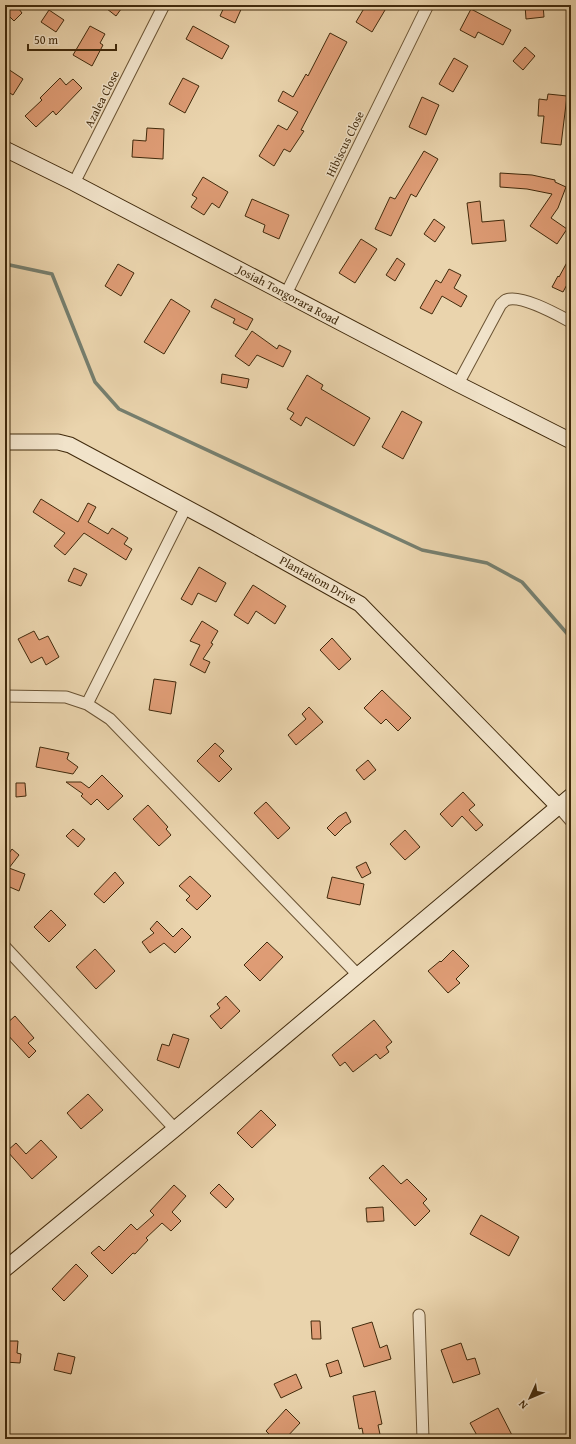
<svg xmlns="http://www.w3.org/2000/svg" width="576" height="1444" font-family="'Gentium Book Plus',serif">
	<rect width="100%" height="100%" fill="#ead4ad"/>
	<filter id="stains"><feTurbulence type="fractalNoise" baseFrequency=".005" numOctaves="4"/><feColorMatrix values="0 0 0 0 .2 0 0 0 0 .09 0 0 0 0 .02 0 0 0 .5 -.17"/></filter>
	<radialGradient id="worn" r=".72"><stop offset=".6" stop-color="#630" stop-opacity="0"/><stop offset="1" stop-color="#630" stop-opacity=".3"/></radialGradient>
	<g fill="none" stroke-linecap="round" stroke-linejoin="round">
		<path stroke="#767f6f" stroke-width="3.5" d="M 5,264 L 52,274 L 95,382 L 119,409 L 422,550 L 487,563 L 522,582 L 571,638"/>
	</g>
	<path fill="#de9c75" stroke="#412a0c" d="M 12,5 L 16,5 L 22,13 L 14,21 L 5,12 Z
		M 102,5 L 124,5 L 116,16 Z
		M 225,5 L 243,5 L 235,23 L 220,16 Z
		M 366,5 L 388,5 L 372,32 L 356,22 Z
		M 525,5 L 543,5 L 544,17 L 526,19 Z
		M 471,9 L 511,30 L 503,45 L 478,32 L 475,38 L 460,30 Z
		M 49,10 L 64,20 L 56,32 L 41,22 Z
		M 90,26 L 105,34 L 100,43 L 103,45 L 92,66 L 73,55 Z
		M 193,26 L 229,46 L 222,59 L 186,39 Z
		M 330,33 L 347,42 L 301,130 L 304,131 L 290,152 L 284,149 L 274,166 L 259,156 L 278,125 L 287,130 L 298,112 L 278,101 L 283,91 L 293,97 L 306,74 L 308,76 Z
		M 525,47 L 535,56 L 523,70 L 513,61 Z
		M 454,58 L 468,66 L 453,92 L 439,84 Z
		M 5,67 L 23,79 L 13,95 L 5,90 Z
		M 60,78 L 66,85 L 73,79 L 82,88 L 56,115 L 53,111 L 36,127 L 25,116 L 42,100 L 40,98 Z
		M 183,78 L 199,86 L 185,113 L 169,104 Z
		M 548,94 L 567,96 L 561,145 L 541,143 L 544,116 L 538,116 L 539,99 L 547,100 Z
		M 422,97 L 439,105 L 426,135 L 409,127 Z
		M 147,128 L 164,129 L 163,159 L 132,157 L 133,140 L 146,141 Z
		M 424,151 L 438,159 L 416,197 L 411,194 L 391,236 L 375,229 L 390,197 L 395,199 Z
		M 500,173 L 532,175 L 555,180 L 555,182 L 566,187 L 558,208 L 551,218 L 567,229 L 557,244 L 530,226 L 552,194 L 527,189 L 500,187 Z
		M 203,177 L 228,192 L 219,208 L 212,203 L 204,215 L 191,207 L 197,198 L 192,195 Z
		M 252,199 L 289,215 L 279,239 L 263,232 L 265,225 L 245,216 Z
		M 480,201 L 482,222 L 504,220 L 506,241 L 472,244 L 467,203 Z
		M 434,219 L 445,227 L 435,242 L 424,234 Z
		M 361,239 L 377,249 L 355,283 L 339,273 Z
		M 571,255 L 571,277 L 563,292 L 552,287 L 558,276 L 559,277 Z
		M 397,258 L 405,264 L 395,281 L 386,275 Z
		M 118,264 L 134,273 L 121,296 L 105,286 Z
		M 449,269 L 461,275 L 454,288 L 467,296 L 461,307 L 442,296 L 432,314 L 420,308 L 436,280 L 441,283 Z
		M 171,299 L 190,311 L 164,354 L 144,342 Z
		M 215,299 L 253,319 L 247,330 L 233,323 L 235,319 L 211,307 Z
		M 252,331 L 277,349 L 279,345 L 291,351 L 283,367 L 257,355 L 249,366 L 235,356 Z
		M 222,374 L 249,379 L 247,388 L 221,383 Z
		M 307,375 L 323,385 L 321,389 L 370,418 L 354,446 L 306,417 L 301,426 L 290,419 L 294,413 L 287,409 Z
		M 402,411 L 422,422 L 403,459 L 382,447 Z
		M 41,499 L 78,522 L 88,503 L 96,507 L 88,522 L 108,534 L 112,528 L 128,538 L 124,544 L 132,549 L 126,560 L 84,533 L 65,555 L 54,546 L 65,533 L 33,512 Z
		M 199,567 L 226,583 L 216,602 L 198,593 L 192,605 L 181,599 Z
		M 74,568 L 87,574 L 81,586 L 68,581 Z
		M 253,585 L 286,606 L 275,624 L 256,611 L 248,624 L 234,615 Z
		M 202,621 L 218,631 L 211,643 L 213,644 L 203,659 L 210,662 L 205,673 L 190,665 L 200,645 L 190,641 Z
		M 34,631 L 39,640 L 48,636 L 59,657 L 46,665 L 42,657 L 31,663 L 18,639 Z
		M 332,638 L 351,659 L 339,670 L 320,650 Z
		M 154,679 L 176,682 L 171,714 L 149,710 Z
		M 382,690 L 411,718 L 398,731 L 386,719 L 381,724 L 364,708 Z
		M 309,707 L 323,722 L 296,745 L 288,735 L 306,719 L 302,714 Z
		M 215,743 L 224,751 L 219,756 L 232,769 L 219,782 L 197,761 Z
		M 40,747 L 69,753 L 67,759 L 78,767 L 73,774 L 36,767 Z
		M 368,760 L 376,770 L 364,780 L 356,770 Z
		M 102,775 L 123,796 L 108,810 L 97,799 L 91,805 L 81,796 L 83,794 L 66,782 L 81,782 L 89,788 Z
		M 16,783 L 25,783 L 26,796 L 16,797 Z
		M 463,792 L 475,805 L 469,810 L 483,825 L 476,831 L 462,816 L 452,827 L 440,814 Z
		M 266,802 L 290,828 L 278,839 L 254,813 Z
		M 148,805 L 168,827 L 166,829 L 171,835 L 159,846 L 133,819 Z
		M 346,812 L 351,822 L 345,826 L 335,836 L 327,828 L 338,817 Z
		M 73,829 L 85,839 L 78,847 L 66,836 Z
		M 405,830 L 420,847 L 405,860 L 390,844 Z
		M 12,849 L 19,855 L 9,868 L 25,874 L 19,891 L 5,885 L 5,859 Z
		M 366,862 L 371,873 L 362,878 L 356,867 Z
		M 115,872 L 124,883 L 104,903 L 94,894 Z
		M 190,876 L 211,896 L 197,910 L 186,900 L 190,896 L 179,886 Z
		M 332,877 L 364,884 L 360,905 L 327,898 Z
		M 51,910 L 66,925 L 49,942 L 34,927 Z
		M 157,921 L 173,937 L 182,928 L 191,937 L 175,953 L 164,943 L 150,953 L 142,942 L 154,933 L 150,929 Z
		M 267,942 L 283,957 L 260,981 L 244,965 Z
		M 95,949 L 115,971 L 96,989 L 76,967 Z
		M 453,950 L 469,966 L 456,979 L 460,983 L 448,993 L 428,971 L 440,961 L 441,962 Z
		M 226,996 L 240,1011 L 221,1029 L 210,1016 L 220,1008 L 217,1004 Z
		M 15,1016 L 34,1038 L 28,1043 L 36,1051 L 29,1058 L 5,1032 L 5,1025 Z
		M 374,1020 L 392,1042 L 386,1047 L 389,1052 L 380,1059 L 376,1054 L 353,1072 L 345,1062 L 340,1066 L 332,1055 Z
		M 173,1034 L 189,1039 L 179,1068 L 157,1060 L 162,1044 L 169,1046 Z
		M 88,1094 L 103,1110 L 81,1129 L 67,1113 Z
		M 261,1110 L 276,1125 L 252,1148 L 237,1133 Z
		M 41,1140 L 57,1157 L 32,1179 L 7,1151 L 16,1143 L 26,1154 Z
		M 383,1165 L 401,1184 L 407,1179 L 427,1199 L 423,1203 L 430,1211 L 415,1226 L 369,1178 Z
		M 219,1184 L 234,1199 L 226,1208 L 210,1193 Z
		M 174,1185 L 186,1196 L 172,1212 L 181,1221 L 171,1231 L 162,1223 L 146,1238 L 148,1240 L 135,1254 L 133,1253 L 112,1274 L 91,1253 L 99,1246 L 104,1251 L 131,1224 L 137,1230 L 154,1215 L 150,1211 Z
		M 383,1207 L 384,1221 L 367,1222 L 366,1208 Z
		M 481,1215 L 519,1237 L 509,1256 L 470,1234 Z
		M 76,1264 L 88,1276 L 64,1301 L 52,1289 Z
		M 311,1321 L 320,1321 L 321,1339 L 312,1339 Z
		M 372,1322 L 380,1348 L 387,1345 L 391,1359 L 364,1367 L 352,1328 Z
		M 5,1341 L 18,1341 L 17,1353 L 21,1354 L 20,1363 L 5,1362 Z
		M 461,1343 L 467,1360 L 475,1358 L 480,1374 L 453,1383 L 441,1350 Z
		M 58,1353 L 75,1357 L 71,1374 L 54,1370 Z
		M 338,1360 L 342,1373 L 330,1377 L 326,1364 Z
		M 296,1374 L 302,1388 L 281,1398 L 274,1384 Z
		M 375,1391 L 382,1424 L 378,1425 L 381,1439 L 364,1439 L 362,1428 L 359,1429 L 353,1396 Z
		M 498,1408 L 514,1439 L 479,1439 L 470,1423 Z
		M 286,1409 L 300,1423 L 285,1439 L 274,1439 L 266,1431 Z"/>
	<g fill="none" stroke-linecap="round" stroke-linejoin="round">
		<defs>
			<path id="street" d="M 74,183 L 164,5
				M 286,294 L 428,5
				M 458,384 L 501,304 C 503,303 504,301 506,300 C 521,294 558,315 571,322
				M 5,696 L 66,697 L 87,704 L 110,719 L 358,975
				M 87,704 L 186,507
				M 558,806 L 571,821
				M 5,947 L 175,1129
				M 419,1315 L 423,1439"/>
			<path id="secondary" d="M 5,149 L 74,183 L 458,384 L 571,441
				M 5,442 L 58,442 L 70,445 L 217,524 L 360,604 L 558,806
				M 5,1269 L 175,1129 L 571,796"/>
		</defs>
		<use href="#street" stroke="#6b5434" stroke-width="13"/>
		<use href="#secondary" stroke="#412a0c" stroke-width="17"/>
		<use href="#street" stroke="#f1e3ca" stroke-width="11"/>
		<use href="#secondary" stroke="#f1e3ca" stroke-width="15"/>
	</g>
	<g text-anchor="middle" stroke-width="3" stroke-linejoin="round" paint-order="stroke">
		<g font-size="12" fill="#412a0c" stroke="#f1e3ca">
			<text transform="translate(102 99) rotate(-63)" y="4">Azalea Close</text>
			<text transform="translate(345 144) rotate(-64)" y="4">Hibiscus Close</text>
			<text transform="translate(288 295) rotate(28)" y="4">Josiah Tongorara Road</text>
			<text transform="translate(318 580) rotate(29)" y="4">Plantatiom Drive</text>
		</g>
	</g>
	<rect width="576" height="1444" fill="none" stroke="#ead4ad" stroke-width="20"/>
	<rect x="6" y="6" width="564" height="1432" fill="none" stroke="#412a0c" stroke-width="2"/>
	<rect x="10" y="10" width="556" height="1424" fill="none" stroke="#412a0c"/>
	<g transform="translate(530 1398) rotate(226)" stroke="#f1e3ca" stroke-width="3" paint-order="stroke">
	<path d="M0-3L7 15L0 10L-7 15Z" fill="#412a0c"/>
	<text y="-6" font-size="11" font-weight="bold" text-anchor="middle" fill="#412a0c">N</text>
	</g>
	<path d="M28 44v6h88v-6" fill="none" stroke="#412a0c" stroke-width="2"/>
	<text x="34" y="44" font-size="12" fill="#412a0c" stroke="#f1e3ca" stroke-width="3" paint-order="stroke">50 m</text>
	<rect width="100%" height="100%" filter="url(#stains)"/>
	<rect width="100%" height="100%" fill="url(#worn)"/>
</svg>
